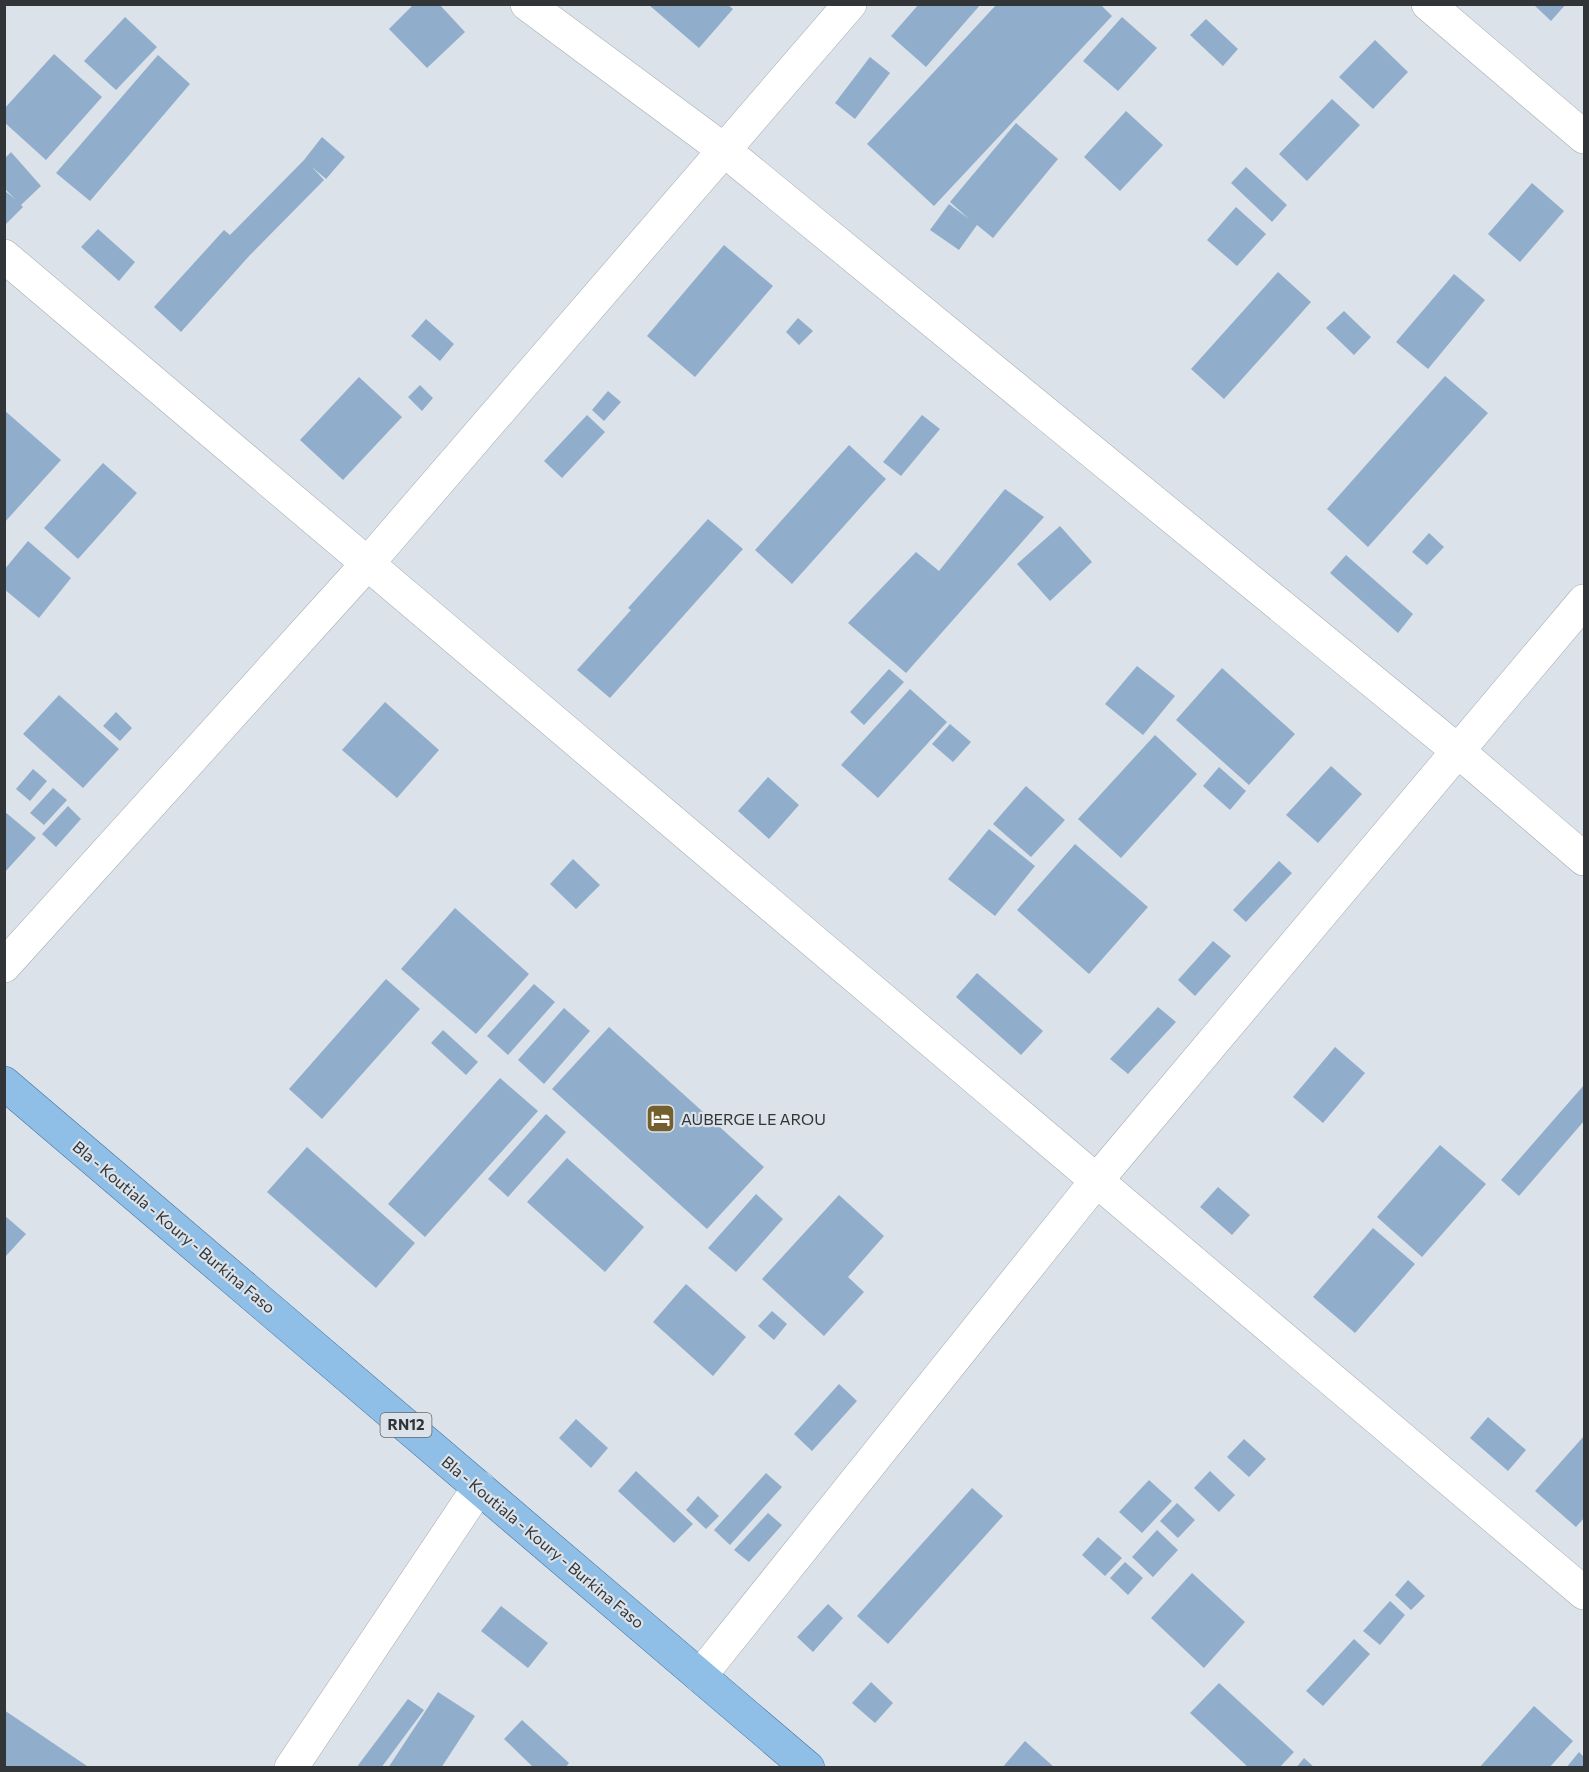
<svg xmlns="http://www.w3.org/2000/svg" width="1589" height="1772" font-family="Commissioner,sans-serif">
	<rect width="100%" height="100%" fill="#dbe2e9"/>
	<path fill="#90aecb" d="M 414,4 L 439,4 L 465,32 L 427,68 L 389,29 Z
		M 919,4 L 981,4 L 926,67 L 891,36 Z
		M 997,4 L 1100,4 L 1112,16 L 934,206 L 867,144 Z
		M 1533,4 L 1566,4 L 1551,21 Z
		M 649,5 L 728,5 L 733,9 L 699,48 Z
		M 125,17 L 157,47 L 116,90 L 84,61 Z
		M 1122,17 L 1157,48 L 1118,91 L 1083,61 Z
		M 1206,19 L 1238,49 L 1223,66 L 1190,35 Z
		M 1375,40 L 1408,72 L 1373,109 L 1339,77 Z
		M 54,54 L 102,97 L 46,160 L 4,122 L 4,109 Z
		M 158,55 L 190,84 L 90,201 L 56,173 Z
		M 870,57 L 890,73 L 855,119 L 835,103 Z
		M 1332,99 L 1360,125 L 1307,181 L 1279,154 Z
		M 1126,111 L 1163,145 L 1120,191 L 1084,157 Z
		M 1016,123 L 1058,159 L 993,238 L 977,225 L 959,250 L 930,230 L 949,204 L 969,219 L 950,202 Z
		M 322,137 L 345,157 L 326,179 L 312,167 L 324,180 L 250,255 L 181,332 L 154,307 L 224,230 L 230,235 L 304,160 Z
		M 11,152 L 41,186 L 21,205 L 23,207 L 6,224 L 4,222 L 4,190 L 16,200 L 4,188 L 4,159 Z
		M 1246,167 L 1287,205 L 1272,222 L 1231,183 Z
		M 1532,183 L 1564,211 L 1520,262 L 1488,234 Z
		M 1236,207 L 1266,234 L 1237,266 L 1207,240 Z
		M 98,229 L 135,262 L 119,281 L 81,247 Z
		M 724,245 L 773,286 L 695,377 L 647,336 Z
		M 1278,272 L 1311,302 L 1224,399 L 1191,369 Z
		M 1454,274 L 1485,300 L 1428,369 L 1396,342 Z
		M 1344,311 L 1371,337 L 1354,355 L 1326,328 Z
		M 798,318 L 813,331 L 799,345 L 786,332 Z
		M 426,319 L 454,344 L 440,361 L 411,336 Z
		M 1445,376 L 1488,413 L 1368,547 L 1327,509 Z
		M 359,377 L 402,417 L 343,480 L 300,440 Z
		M 420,385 L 433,398 L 422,411 L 408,397 Z
		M 608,391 L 621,402 L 604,421 L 592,410 Z
		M 4,410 L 61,460 L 4,523 Z
		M 587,415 L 605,432 L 562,478 L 544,461 Z
		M 922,415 L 940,429 L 901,476 L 883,462 Z
		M 849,445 L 886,479 L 792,584 L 755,550 Z
		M 103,463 L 137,493 L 78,559 L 44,528 Z
		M 1005,489 L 1044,517 L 906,673 L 848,623 L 916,552 L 939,571 Z
		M 708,519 L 743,549 L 610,698 L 577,670 L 631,610 L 628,608 Z
		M 1060,526 L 1092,562 L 1050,601 L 1017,564 Z
		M 1429,533 L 1444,547 L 1427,565 L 1412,552 Z
		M 28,541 L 71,578 L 39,618 L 4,589 L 4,570 Z
		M 1346,555 L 1413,614 L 1398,633 L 1330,573 Z
		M 1137,666 L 1175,696 L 1143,735 L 1105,704 Z
		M 1222,668 L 1295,734 L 1249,785 L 1176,720 Z
		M 889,669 L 904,682 L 864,725 L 850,712 Z
		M 910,689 L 947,722 L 878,798 L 841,765 Z
		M 59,695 L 119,749 L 83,788 L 23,734 Z
		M 385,702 L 439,750 L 397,798 L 342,750 Z
		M 116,712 L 132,728 L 120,741 L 103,726 Z
		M 950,724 L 971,742 L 953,762 L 932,744 Z
		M 1155,735 L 1197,774 L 1121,858 L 1078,819 Z
		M 1331,766 L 1362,794 L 1318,843 L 1286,815 Z
		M 1219,767 L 1246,791 L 1230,810 L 1203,786 Z
		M 33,769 L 47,781 L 30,801 L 16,789 Z
		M 768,777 L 799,805 L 769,839 L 738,811 Z
		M 1026,786 L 1065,820 L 1031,857 L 993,824 Z
		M 53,788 L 67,800 L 44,825 L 30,813 Z
		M 68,806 L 81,819 L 56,847 L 42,834 Z
		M 4,811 L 36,838 L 4,873 Z
		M 989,829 L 1035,866 L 995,916 L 948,879 Z
		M 1075,844 L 1148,907 L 1089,974 L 1017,910 Z
		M 573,859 L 600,885 L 576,909 L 550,884 Z
		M 1279,861 L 1292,873 L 1246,922 L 1233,910 Z
		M 455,908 L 529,974 L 476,1034 L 401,969 Z
		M 1213,941 L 1231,956 L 1195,996 L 1178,980 Z
		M 977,973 L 1043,1031 L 1021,1055 L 956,997 Z
		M 386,979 L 420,1009 L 322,1119 L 289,1089 Z
		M 534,984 L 555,1002 L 508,1055 L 487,1036 Z
		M 1158,1007 L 1176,1022 L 1128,1074 L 1110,1059 Z
		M 564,1008 L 590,1031 L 544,1084 L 518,1060 Z
		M 609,1027 L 764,1167 L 707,1229 L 552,1089 Z
		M 443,1030 L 478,1062 L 466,1075 L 431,1043 Z
		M 1335,1047 L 1365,1073 L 1323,1123 L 1293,1097 Z
		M 500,1078 L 538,1111 L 425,1237 L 388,1204 Z
		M 1584,1085 L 1584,1121 L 1519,1196 L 1501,1180 Z
		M 546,1114 L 566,1132 L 508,1197 L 488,1179 Z
		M 1440,1145 L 1486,1184 L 1422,1257 L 1377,1217 Z
		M 307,1147 L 415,1243 L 376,1288 L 267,1192 Z
		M 567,1158 L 644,1227 L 605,1272 L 527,1202 Z
		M 1218,1187 L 1250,1215 L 1232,1235 L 1200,1207 Z
		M 756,1194 L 783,1219 L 736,1272 L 708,1248 Z
		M 839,1195 L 884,1236 L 848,1277 L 864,1292 L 824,1336 L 762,1279 Z
		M 4,1215 L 26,1234 L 6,1256 L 4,1254 Z
		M 1373,1228 L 1415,1264 L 1355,1333 L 1313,1297 Z
		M 686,1284 L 746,1337 L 713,1376 L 653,1322 Z
		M 772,1311 L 787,1324 L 774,1340 L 758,1326 Z
		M 839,1384 L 857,1401 L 812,1451 L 794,1434 Z
		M 1488,1417 L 1526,1450 L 1508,1471 L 1470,1438 Z
		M 576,1419 L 608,1448 L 591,1468 L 559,1438 Z
		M 1584,1436 L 1584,1518 L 1576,1527 L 1535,1491 Z
		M 1244,1439 L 1266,1459 L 1249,1477 L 1227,1457 Z
		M 636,1471 L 693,1524 L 674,1543 L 618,1491 Z
		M 1210,1471 L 1235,1495 L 1219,1512 L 1194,1488 Z
		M 766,1473 L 782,1487 L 730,1545 L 714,1530 Z
		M 1149,1480 L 1172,1501 L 1142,1533 L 1119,1512 Z
		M 972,1488 L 1003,1516 L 888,1644 L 857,1616 Z
		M 698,1496 L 719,1516 L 706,1529 L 686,1510 Z
		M 1177,1503 L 1195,1520 L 1178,1538 L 1160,1521 Z
		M 768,1513 L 782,1525 L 749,1562 L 734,1550 Z
		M 1157,1530 L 1178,1550 L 1153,1577 L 1132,1557 Z
		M 1098,1537 L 1122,1558 L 1105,1576 L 1082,1555 Z
		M 1125,1562 L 1143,1578 L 1128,1595 L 1110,1578 Z
		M 1192,1573 L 1245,1622 L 1204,1668 L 1151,1618 Z
		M 1408,1580 L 1425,1596 L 1411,1610 L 1395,1595 Z
		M 1390,1601 L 1405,1615 L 1380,1645 L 1363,1631 Z
		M 828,1604 L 843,1618 L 813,1652 L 797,1637 Z
		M 501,1606 L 548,1643 L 528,1668 L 481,1631 Z
		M 1354,1639 L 1370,1654 L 1323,1706 L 1306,1691 Z
		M 871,1682 L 893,1703 L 875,1723 L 852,1703 Z
		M 1219,1683 L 1294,1752 L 1279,1768 L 1249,1768 L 1190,1713 Z
		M 438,1692 L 475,1716 L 441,1768 L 388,1768 Z
		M 408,1699 L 424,1710 L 381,1768 L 356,1768 Z
		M 1534,1706 L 1573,1741 L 1549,1768 L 1479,1768 Z
		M 4,1710 L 90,1768 L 4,1768 Z
		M 522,1720 L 569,1763 L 565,1768 L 534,1768 L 504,1739 Z
		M 1025,1741 L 1055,1768 L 1002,1768 Z
		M 1579,1752 L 1584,1757 L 1584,1768 L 1566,1768 Z
		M 1304,1758 L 1315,1768 L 1296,1768 Z"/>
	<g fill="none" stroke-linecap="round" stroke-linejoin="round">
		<defs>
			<path id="street" d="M 527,4 L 724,150 L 1458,751 L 1584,859
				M 1428,4 L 1584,137
				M 4,256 L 1584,1593
				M 4,966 L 368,563 L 850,4
				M 700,1676 L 1097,1180 L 1584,601
				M 291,1768 L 479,1487"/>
			<path id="primary" d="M 4,1083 L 808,1768"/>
		</defs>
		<use href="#street" stroke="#a5acb2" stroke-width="34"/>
		<use href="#primary" stroke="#3e719e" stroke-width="34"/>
		<use href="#street" stroke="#fff" stroke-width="33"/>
		<use href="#primary" stroke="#8fbee6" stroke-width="33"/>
	</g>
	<defs>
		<symbol id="hotel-square" viewBox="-11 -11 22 22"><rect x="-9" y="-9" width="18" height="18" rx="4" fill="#745f2e" stroke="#dbe2e9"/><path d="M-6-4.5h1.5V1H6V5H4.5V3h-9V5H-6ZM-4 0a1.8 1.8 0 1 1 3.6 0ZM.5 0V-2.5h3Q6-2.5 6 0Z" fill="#fff"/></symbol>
	</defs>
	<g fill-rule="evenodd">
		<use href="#hotel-square" x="644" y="1102" width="33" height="33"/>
	</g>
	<g text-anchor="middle" stroke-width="4.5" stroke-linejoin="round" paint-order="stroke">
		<rect fill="#dbe2e9" stroke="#65696c" stroke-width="1.5" x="380.5" y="1413" width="51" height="24" rx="4.5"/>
		<g font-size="15" font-weight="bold" fill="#323537">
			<text x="406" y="1430">RN12</text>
		</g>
		<g font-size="16" fill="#323537" stroke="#dbe2e9" text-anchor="start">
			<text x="681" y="1125">AUBERGE LE AROU</text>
		</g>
		<g font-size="16" fill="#323537" stroke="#dbe2e9">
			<text transform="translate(174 1227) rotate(40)" y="6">Bla - Koutiala - Koury - Burkina Faso</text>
			<text transform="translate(543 1542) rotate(40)" y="6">Bla - Koutiala - Koury - Burkina Faso</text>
		</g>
	</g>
	<rect width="1589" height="1772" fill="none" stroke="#323537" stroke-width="12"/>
</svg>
